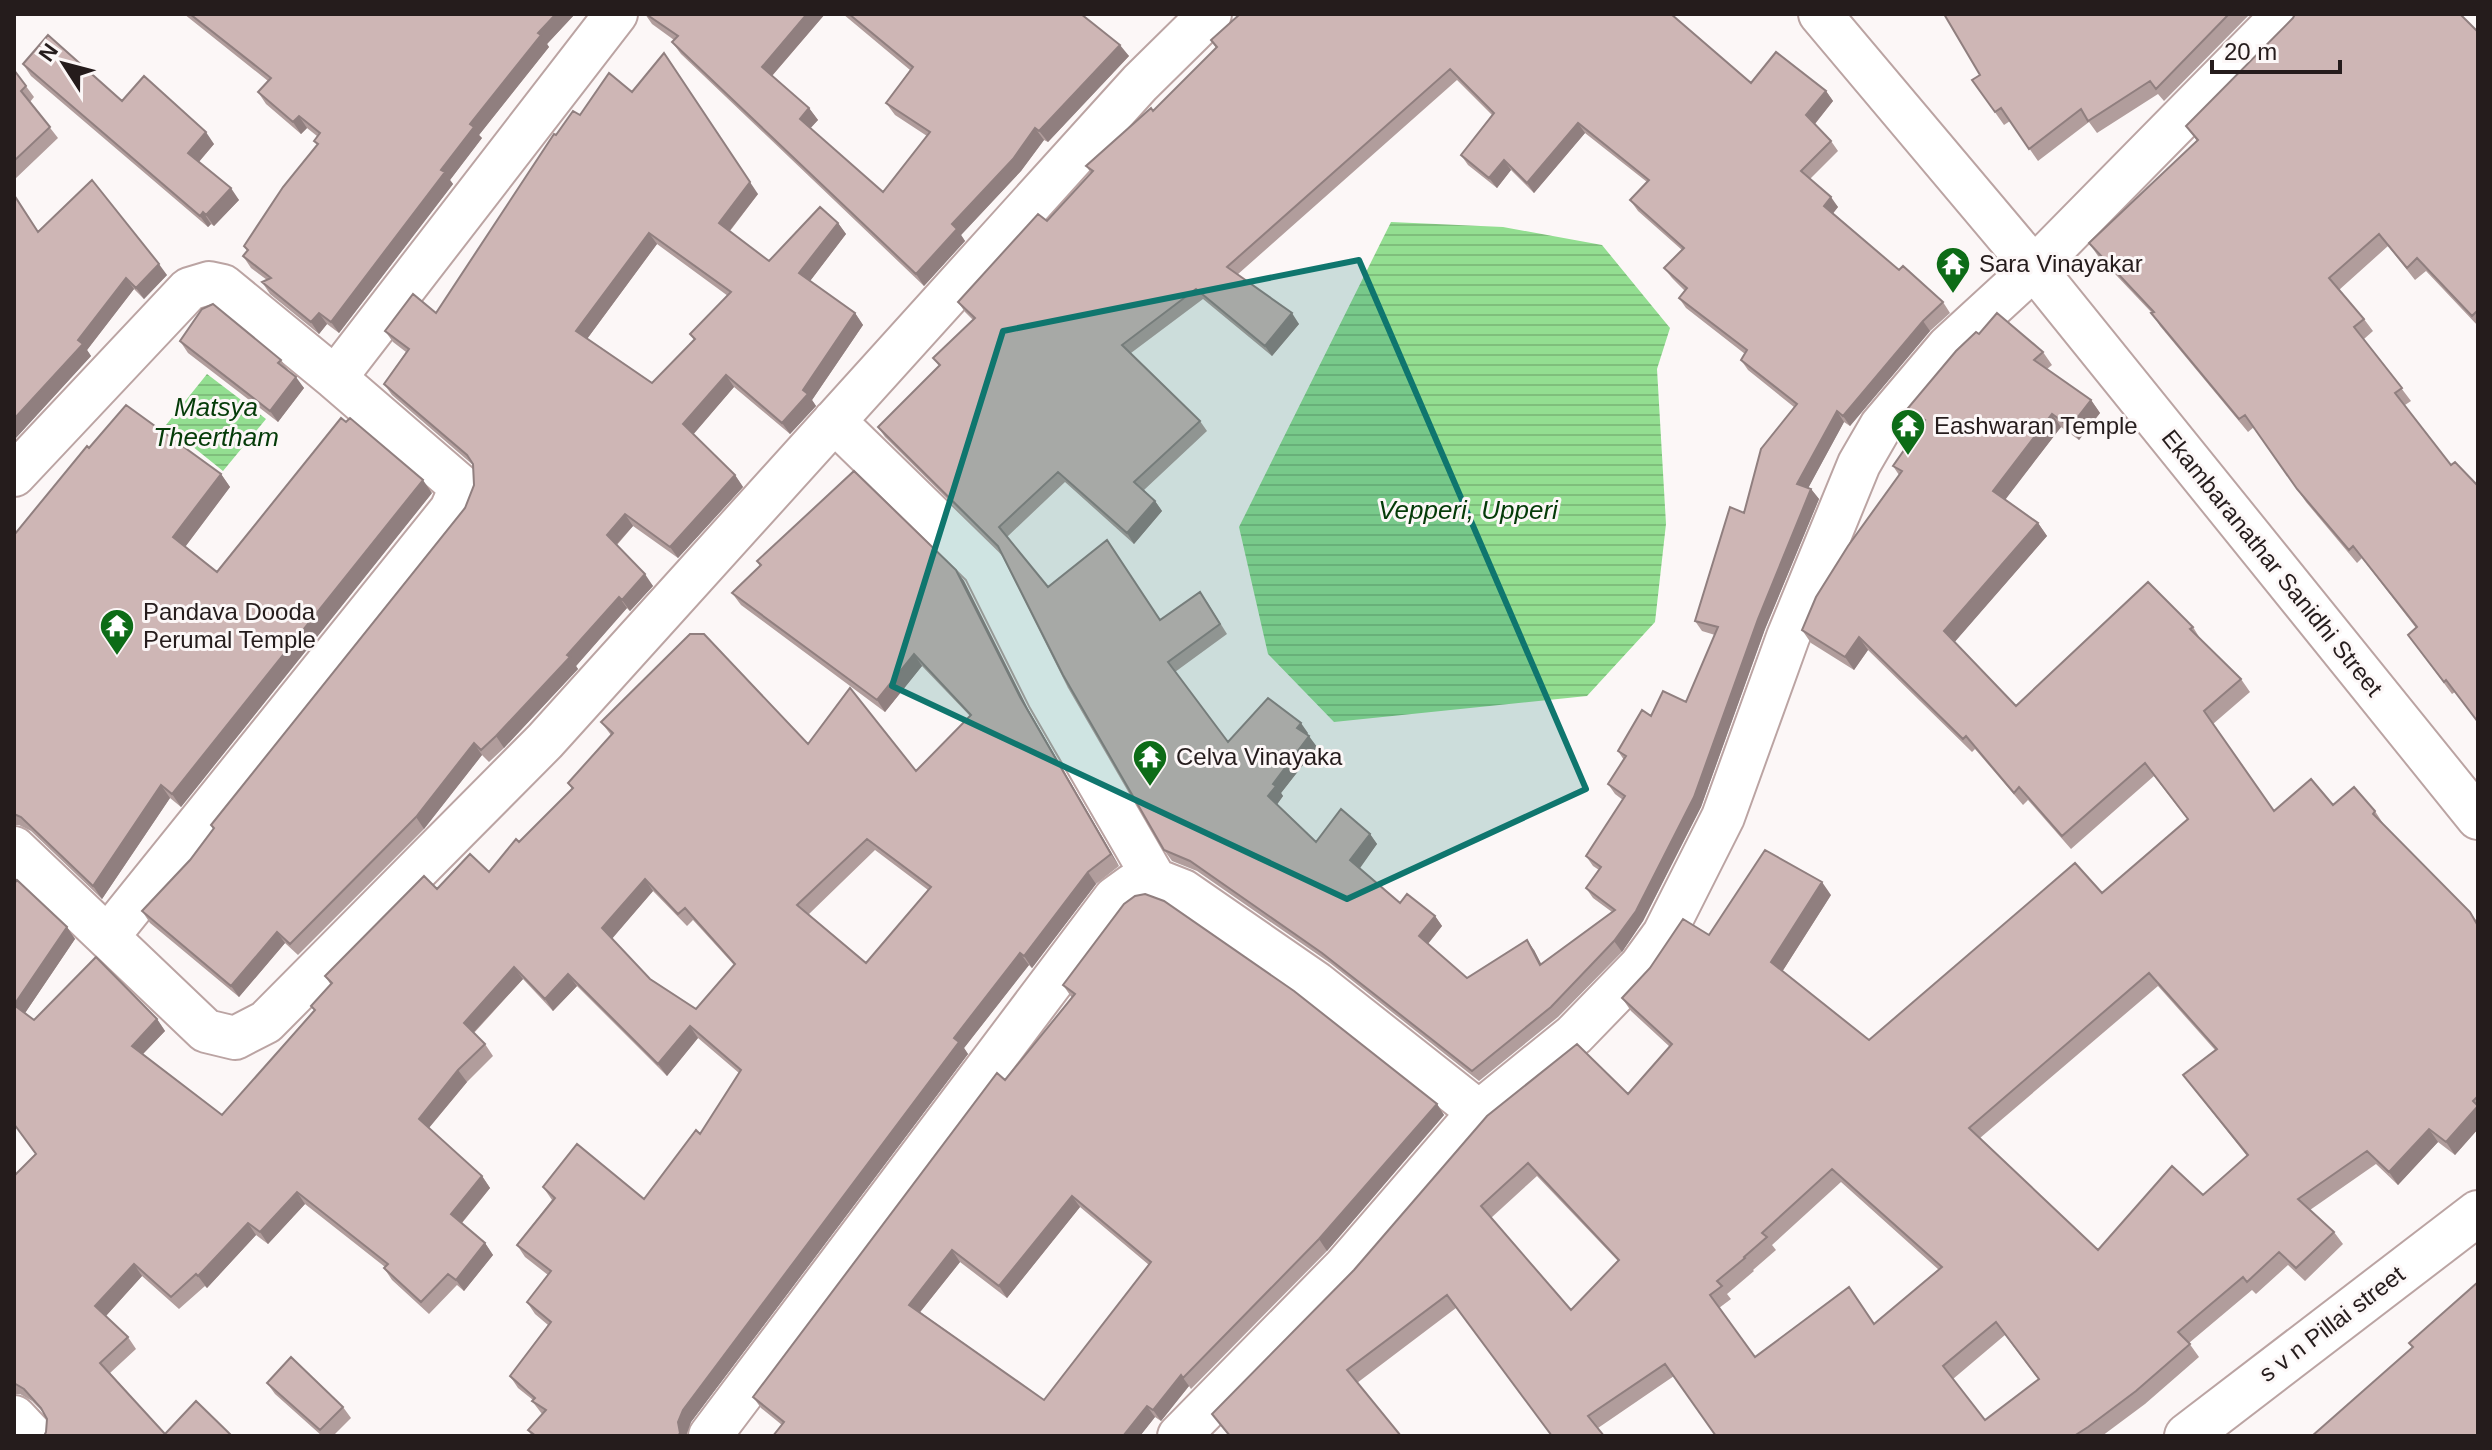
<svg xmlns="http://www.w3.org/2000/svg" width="2492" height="1450" font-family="Arial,sans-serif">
	<defs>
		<pattern id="water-rules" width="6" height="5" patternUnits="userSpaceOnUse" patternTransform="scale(2)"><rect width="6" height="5" fill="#93de91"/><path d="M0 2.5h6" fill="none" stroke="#7fbe7c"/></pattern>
	</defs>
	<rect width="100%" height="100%" fill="#fcf7f7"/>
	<path fill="url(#water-rules)" d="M 1391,222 L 1503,227 L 1602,245 L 1670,328 L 1657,369 L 1666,524 L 1655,622 L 1587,696 L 1334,722 L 1268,654 L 1239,527 Z
		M 207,374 L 266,419 L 223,471 L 166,425 Z"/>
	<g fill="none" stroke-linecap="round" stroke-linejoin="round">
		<defs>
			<path id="minor" d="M 1820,14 L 2034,268 L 2478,818
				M 335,378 L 616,14
				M 834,421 L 984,567 L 1049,697 L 1155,880
				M 14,475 L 189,289 L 209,283 L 223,286 L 335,378 L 459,485 L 458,494 L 451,510 L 108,936
				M 14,848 L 206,1031 L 235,1038 L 266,1022 L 545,741 L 1140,83 L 1210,14
				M 710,1436 L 1115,898 L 1133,885 L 1155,880 L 1183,891 L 1316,983 L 1479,1112
				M 1179,1436 L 1345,1267 L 1479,1112 L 1574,1035 L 1640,967 L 1664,934 L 1723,817 L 1788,637 L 1859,464 L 1881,426 L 1948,347 L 2034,268 L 2284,14"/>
			<path id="tertiary" d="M 2187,1436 L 2478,1213"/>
			<path id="secondary" d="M 14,1418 L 31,1436"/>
		</defs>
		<use href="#minor" stroke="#bba4a3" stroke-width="46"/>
		<use href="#tertiary" stroke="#bba4a3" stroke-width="48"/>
		<use href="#secondary" stroke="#bba4a3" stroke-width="48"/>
		<use href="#minor" stroke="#fff" stroke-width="42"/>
		<use href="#tertiary" stroke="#fff" stroke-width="44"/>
		<use href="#secondary" stroke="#fff" stroke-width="44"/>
	</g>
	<path fill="#b19d9c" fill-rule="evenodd" d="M 184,14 L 575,14 L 547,44 L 549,47 L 479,135 L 482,138 L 450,180 L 453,184 L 339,333 L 327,324 L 319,334 L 270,294 L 262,282 L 267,280 L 251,268 L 243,256 L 247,251 L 244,246 L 317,145 L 314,141 L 317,136 L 307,128 L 301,134 L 266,104 L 258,92 L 268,81 Z
		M 645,14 L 825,14 L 772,76 L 809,108 L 818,120 L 810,128 L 883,192 L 927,136 L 895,115 L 886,103 L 910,70 L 843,14 L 1081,14 L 1129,56 L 1048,142 L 1044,140 L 1021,171 L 961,235 L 965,241 L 924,286 L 681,54 L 672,42 L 674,40 L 652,24 Z
		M 1944,14 L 2250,14 L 2164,101 L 2158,94 L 2097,133 L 2089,122 L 2038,161 L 2010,121 L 2004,125 L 1972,80 L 1980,75 Z
		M 2293,18 L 2478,32 L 2478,326 L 2426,271 L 2415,280 L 2388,246 L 2339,290 L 2364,319 L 2373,331 L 2364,339 L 2411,401 L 2405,405 L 2455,692 L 2452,694 L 2417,647 L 2416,628 L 2362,558 L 2357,563 L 2306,502 L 2254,427 L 2248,432 L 2160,326 L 2152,313 L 2098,256 L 2089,243 L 2197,141 L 2186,126 Z
		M 1211,40 L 1751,83 L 1826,91 L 1833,101 L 1815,124 L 1831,141 L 1838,151 L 1810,179 L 1838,207 L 1833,213 L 1899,270 L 1943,302 L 1950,313 L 1930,331 L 1850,426 L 1844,422 L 1808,488 L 1811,489 L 1819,499 L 1765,629 L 1701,807 L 1643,921 L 1622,952 L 1558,1017 L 1479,1081 L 1330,963 L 1197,871 L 1172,861 L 1164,850 L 1001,552 L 885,437 L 878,427 L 939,366 L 933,358 L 973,320 L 965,312 L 958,302 L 1047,221 L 1091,173 L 1086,166 L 1153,111 L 1216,48 ZM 1457,80 L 1492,115 L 1461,155 L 1468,165 L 1497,188 L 1511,170 L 1534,193 L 1585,133 L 1647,182 L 1630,200 L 1638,211 L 1682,250 L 1664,268 L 1672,278 L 1685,291 L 1679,298 L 1686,308 L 1745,354 L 1741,360 L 1748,370 L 1794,407 L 1744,513 L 1695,621 L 1702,631 L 1715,635 L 1686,702 L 1651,716 L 1618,751 L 1624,760 L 1608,784 L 1615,794 L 1623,800 L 1586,856 L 1593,866 L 1599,870 L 1586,888 L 1593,898 L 1612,912 L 1541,964 L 1534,950 L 1467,978 L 1428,944 L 1442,926 L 1435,916 L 1400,903 L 1359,868 L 1377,844 L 1370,834 L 1316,842 L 1277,804 L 1283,796 L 1281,793 L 1317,747 L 1307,735 L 1308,733 L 1228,742 L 1175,672 L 1227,634 L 1207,602 L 1160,620 L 1048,587 L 1007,537 L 1065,482 L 1134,544 L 1162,511 L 1155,501 L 1144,490 L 1207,431 L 1200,421 L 1131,353 L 1203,299 L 1272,356 L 1299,324 L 1237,275 Z
		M 23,64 L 122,101 L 214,144 L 199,162 L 239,200 L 214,226 L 211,224 L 208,227 L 31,76 Z
		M 14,70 L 34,97 L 30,102 L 58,138 L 14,180 Z
		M 580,115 L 758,194 L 730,231 L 769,261 L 838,223 L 846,234 L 810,281 L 855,313 L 863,325 L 812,400 L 816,406 L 790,434 L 734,387 L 693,434 L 735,475 L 743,487 L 678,558 L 633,526 L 617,545 L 653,586 L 630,611 L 627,608 L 576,666 L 578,669 L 504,748 L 489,762 L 482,755 L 424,829 L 298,955 L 285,943 L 239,997 L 150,923 L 142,911 L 190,860 L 213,829 L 211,825 L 465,508 L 474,485 L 473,465 L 392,395 L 384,384 L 406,352 L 393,342 L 385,331 L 436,313 L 556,135 ZM 657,244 L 728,296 L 690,334 L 694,340 L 652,383 L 587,339 Z
		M 14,195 L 38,232 L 167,275 L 144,299 L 134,289 L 87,350 L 91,356 L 14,440 Z
		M 1979,334 L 2043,352 L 2052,365 L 2047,369 L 2091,400 L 2100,413 L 2079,440 L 2061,427 L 2005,499 L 2038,523 L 2047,536 L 1954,642 L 2016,706 L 2193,627 L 2201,640 L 2241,679 L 2250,692 L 2213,724 L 2274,811 L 2333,805 L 2375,811 L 2384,825 L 2470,912 L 2478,923 L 2478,1129 L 2455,1155 L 2438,1142 L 2398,1185 L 2376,1164 L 2310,1210 L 2334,1232 L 2343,1244 L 2305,1281 L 2288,1265 L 2256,1294 L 2252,1290 L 2189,1343 L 2199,1357 L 2145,1404 L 2102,1436 L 1716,1436 L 1674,1376 L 1598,1428 L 1456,1308 L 1357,1383 L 1401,1436 L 1229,1436 L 1212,1414 L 1354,1270 L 1628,1094 L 1670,1047 L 1631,1011 L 1622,998 L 1709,935 L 1831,895 L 1782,972 L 1869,1040 L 2102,893 L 2188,820 L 2154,776 L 2071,849 L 2028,800 L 2023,805 L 1975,749 L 1972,752 L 1868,650 L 1854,670 L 1811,643 L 1802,630 L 1899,475 L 1893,466 L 1922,424 L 1917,421 L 1908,408 ZM 2158,986 L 2215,1050 L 2183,1075 L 2247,1156 L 2203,1195 L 2098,1250 L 1980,1138 ZM 1537,1176 L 1618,1261 L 1571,1310 L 1491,1218 ZM 1841,1182 L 1939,1270 L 1874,1324 L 1755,1357 L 1719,1308 L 1731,1299 L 1727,1294 L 1754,1271 L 1753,1270 L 1776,1250 L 1772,1245 ZM 2005,1335 L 2039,1380 L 1985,1420 L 1953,1379 Z
		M 180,341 L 281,360 L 288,370 L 304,388 L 278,422 L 188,353 Z
		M 89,448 L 221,474 L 230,487 L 185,547 L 217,572 L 432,493 L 181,807 L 170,798 L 102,899 L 31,831 L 19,825 L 14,825 L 14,535 Z
		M 757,561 L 956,570 L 964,581 L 1028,709 L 1119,866 L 1096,884 L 1032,968 L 1029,965 L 964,1048 L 968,1054 L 691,1422 L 686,1436 L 532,1436 L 528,1430 L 542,1414 L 532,1401 L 533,1400 L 518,1388 L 510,1376 L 548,1325 L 535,1314 L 527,1302 L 548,1275 L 525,1257 L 517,1245 L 552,1200 L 543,1187 L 644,1199 L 700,1134 L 739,1073 L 698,1038 L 667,1076 L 577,986 L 553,1011 L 523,979 L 474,1033 L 485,1044 L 493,1056 L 467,1082 L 429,1128 L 482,1176 L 490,1188 L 462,1223 L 485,1243 L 493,1255 L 464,1291 L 457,1285 L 429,1314 L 392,1280 L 384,1268 L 385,1267 L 305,1204 L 268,1244 L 256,1235 L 207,1288 L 205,1286 L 179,1309 L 142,1276 L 106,1316 L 128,1337 L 136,1349 L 110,1373 L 165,1434 L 46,1432 L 47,1419 L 45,1414 L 32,1401 L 20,1394 L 14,1394 L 14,1176 L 35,1154 L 14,884 L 67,927 L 75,939 L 25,1013 L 34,1020 L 157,1019 L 165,1031 L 143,1054 L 222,1115 L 314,1010 L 311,1006 L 331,985 L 325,976 L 437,889 L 489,872 L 572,789 L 568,783 L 611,735 L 601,722 L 808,744 L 916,771 L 970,716 L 922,666 L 885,712 L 741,605 L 732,593 L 760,566 ZM 875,850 L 928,890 L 866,963 L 808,915 ZM 653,891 L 687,926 L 693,920 L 734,965 L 696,1009 L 650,979 L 612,938 Z
		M 1063,985 L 1437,1104 L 1444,1115 L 1327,1251 L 1191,1389 L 1189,1386 L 1161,1421 L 1155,1417 L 1140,1436 L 773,1436 L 782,1425 L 761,1408 L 753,1397 L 1072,998 ZM 1080,1207 L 1149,1265 L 1044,1400 L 920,1312 L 960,1262 L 1007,1298 Z
		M 267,1383 L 343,1407 L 351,1418 L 333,1436 L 322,1436 L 275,1394 Z"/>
	<path fill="#907f7f" d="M 556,14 L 575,14 L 547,44 L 549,47 L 479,135 L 482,138 L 450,180 L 453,184 L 339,333 L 331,322 L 441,170 L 470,124 L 538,33 Z
		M 807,14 L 825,14 L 770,78 L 762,67 Z
		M 1120,45 L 1129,56 L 1048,142 L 1039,131 Z
		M 672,65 L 758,194 L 727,234 L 719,223 Z
		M 1826,91 L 1833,101 L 1813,126 L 1806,115 Z
		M 809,108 L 818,120 L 808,131 L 800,119 Z
		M 299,116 L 307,128 L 301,134 L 293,122 Z
		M 1578,123 L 1585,133 L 1534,193 L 1527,183 Z
		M 1035,128 L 1044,140 L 1021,171 L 961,235 L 965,241 L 924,286 L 916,274 L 952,224 Z
		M 206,132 L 214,144 L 196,165 L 188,153 Z
		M 1504,160 L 1511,170 L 1497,188 L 1489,178 Z
		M 231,188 L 239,200 L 214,226 L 206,215 Z
		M 1831,197 L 1838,207 L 1831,216 L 1824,206 Z
		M 203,212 L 211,224 L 208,227 L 200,216 Z
		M 838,223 L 846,234 L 807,285 L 799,273 Z
		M 649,233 L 657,244 L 584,343 L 576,331 Z
		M 159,264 L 167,275 L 144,299 L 136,288 Z
		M 126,278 L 134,289 L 87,350 L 91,356 L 14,440 L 14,419 L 78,340 Z
		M 319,313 L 327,324 L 319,334 L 311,322 Z
		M 855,313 L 863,325 L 812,400 L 816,406 L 790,434 L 782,423 L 803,390 Z
		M 1292,313 L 1299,324 L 1272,356 L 1265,346 Z
		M 1923,321 L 1930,331 L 1850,426 L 1843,416 Z
		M 726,375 L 734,387 L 692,436 L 683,424 Z
		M 296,377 L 304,388 L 278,422 L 270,411 Z
		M 2091,400 L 2100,413 L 2079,440 L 2070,427 Z
		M 1837,411 L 1844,422 L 1805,494 L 1797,484 Z
		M 2052,414 L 2061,427 L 2002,504 L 1993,491 Z
		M 221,474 L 230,487 L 182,551 L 173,537 Z
		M 735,475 L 743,487 L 678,558 L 670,547 Z
		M 423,480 L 432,493 L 181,807 L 172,794 Z
		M 1811,489 L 1819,499 L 1765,629 L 1701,807 L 1643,921 L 1622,952 L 1614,941 L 1758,619 Z
		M 1155,501 L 1162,511 L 1134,544 L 1127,533 Z
		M 625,514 L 633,526 L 615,546 L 607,535 Z
		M 2038,523 L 2047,536 L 1953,644 L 1944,631 Z
		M 956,570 L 964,581 L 1028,709 L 1119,866 L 1111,854 L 1020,697 Z
		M 645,574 L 653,586 L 630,611 L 622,600 Z
		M 619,597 L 627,608 L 576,666 L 578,669 L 504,748 L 496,736 Z
		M 1859,637 L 1868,650 L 1854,670 L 1845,657 Z
		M 914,654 L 922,666 L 885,712 L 877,700 Z
		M 1301,723 L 1308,733 L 1304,738 L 1297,728 Z
		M 1309,736 L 1317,747 L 1281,793 L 1283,796 L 1276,806 L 1268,796 L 1273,784 Z
		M 474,743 L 482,755 L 424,829 L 416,817 Z
		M 161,785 L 170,798 L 102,899 L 93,886 Z
		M 1370,834 L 1377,844 L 1358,871 L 1350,860 Z
		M 1088,872 L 1096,884 L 1032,968 L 1024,956 Z
		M 645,879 L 653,891 L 611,940 L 602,928 Z
		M 1822,882 L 1831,895 L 1780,975 L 1771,962 Z
		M 1435,916 L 1442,926 L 1426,946 L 1419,936 Z
		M 67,927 L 75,939 L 23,1016 L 14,1005 Z
		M 277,932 L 285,943 L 239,997 L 231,986 Z
		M 1527,940 L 1534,950 L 1547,975 L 1540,965 Z
		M 1020,953 L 1029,965 L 964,1048 L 968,1054 L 691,1422 L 686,1436 L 678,1436 L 678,1422 L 683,1410 L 954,1038 Z
		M 514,967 L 523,979 L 472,1034 L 464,1023 Z
		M 568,974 L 577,986 L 553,1011 L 545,999 Z
		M 157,1019 L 165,1031 L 140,1057 L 132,1046 Z
		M 690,1026 L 698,1038 L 667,1076 L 658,1064 Z
		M 458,1070 L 467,1082 L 427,1130 L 419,1119 Z
		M 1437,1104 L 1444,1115 L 1327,1251 L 1319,1239 Z
		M 2478,1106 L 2478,1129 L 2455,1155 L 2446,1142 Z
		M 2429,1129 L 2438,1142 L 2398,1185 L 2389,1172 Z
		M 482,1176 L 490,1188 L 459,1226 L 451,1214 Z
		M 297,1192 L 305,1204 L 268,1244 L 260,1232 Z
		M 1072,1196 L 1080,1207 L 1007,1298 L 999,1286 Z
		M 248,1223 L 256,1235 L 207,1288 L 198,1276 Z
		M 485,1243 L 493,1255 L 464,1291 L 456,1280 Z
		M 952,1250 L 960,1262 L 917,1316 L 909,1305 Z
		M 134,1264 L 142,1276 L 104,1318 L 95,1306 Z
		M 1181,1375 L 1189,1386 L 1161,1421 L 1153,1410 Z
		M 1147,1406 L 1155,1417 L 1140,1436 L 1123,1436 Z"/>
	<path fill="#ceb6b5" stroke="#907f7f" stroke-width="2" fill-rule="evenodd" d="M 190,14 L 556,14 L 538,33 L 541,35 L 470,124 L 474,127 L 441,170 L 445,172 L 331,322 L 319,313 L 311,322 L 262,282 L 271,278 L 243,256 L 248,250 L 244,246 L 283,187 L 318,144 L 314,141 L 320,133 L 299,116 L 293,122 L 258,92 L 271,78 Z
		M 646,14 L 807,14 L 762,67 L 809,108 L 800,119 L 883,192 L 930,132 L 886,103 L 913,67 L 849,14 L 1081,14 L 1120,45 L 1039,131 L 1035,128 L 1013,159 L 952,224 L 957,229 L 916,274 L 672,42 L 678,36 Z
		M 1240,14 L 1671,14 L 1751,83 L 1776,52 L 1826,91 L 1806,115 L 1831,141 L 1801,171 L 1831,197 L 1824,206 L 1899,270 L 1903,266 L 1943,302 L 1923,321 L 1843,416 L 1837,411 L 1797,484 L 1811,489 L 1758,619 L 1694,797 L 1636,911 L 1614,941 L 1551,1007 L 1472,1071 L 1322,953 L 1190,861 L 1164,850 L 1063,675 L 998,546 L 878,427 L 940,365 L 933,358 L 975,318 L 958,302 L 1038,214 L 1047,221 L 1093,171 L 1086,166 L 1151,108 L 1153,111 L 1217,47 L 1211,40 ZM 1450,69 L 1494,113 L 1461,155 L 1489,178 L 1504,160 L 1527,183 L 1578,123 L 1649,180 L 1630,200 L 1684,248 L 1664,268 L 1687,288 L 1679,298 L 1747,350 L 1741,360 L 1797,404 L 1761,449 L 1744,513 L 1730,507 L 1695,621 L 1718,627 L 1686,702 L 1663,691 L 1651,716 L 1642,710 L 1618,751 L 1626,756 L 1608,784 L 1625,796 L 1586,856 L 1601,867 L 1586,888 L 1615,910 L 1540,965 L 1527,940 L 1467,978 L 1419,936 L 1435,916 L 1407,894 L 1400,903 L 1350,860 L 1370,834 L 1341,809 L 1316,842 L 1268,796 L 1276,786 L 1273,784 L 1309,736 L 1297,728 L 1301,723 L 1268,698 L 1228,742 L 1168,662 L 1220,624 L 1200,592 L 1160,620 L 1107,540 L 1048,587 L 999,527 L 1058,472 L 1127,533 L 1155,501 L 1134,482 L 1200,421 L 1122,345 L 1196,289 L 1265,346 L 1292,313 L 1227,267 Z
		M 1944,14 L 2229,14 L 2156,89 L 2150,81 L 2088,121 L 2081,109 L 2029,149 L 2001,108 L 1995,112 L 1972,80 L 1980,75 Z
		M 2295,14 L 2460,14 L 2478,32 L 2478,310 L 2472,316 L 2417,258 L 2407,268 L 2379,234 L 2329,278 L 2364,319 L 2354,327 L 2402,388 L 2395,393 L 2451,465 L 2455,462 L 2478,486 L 2478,722 L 2446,680 L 2444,682 L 2408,635 L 2417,627 L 2353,546 L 2349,550 L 2297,489 L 2245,415 L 2239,419 L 2151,313 L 2154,312 L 2089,243 L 2198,140 L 2186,126 L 2293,18 Z
		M 48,35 L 122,101 L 144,76 L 206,132 L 188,153 L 231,188 L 206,215 L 203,212 L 200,216 L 23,64 Z
		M 664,53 L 750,182 L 719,223 L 769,261 L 820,207 L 838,223 L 799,273 L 855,313 L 803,390 L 808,394 L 782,423 L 726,375 L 683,424 L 735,475 L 670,547 L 625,514 L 607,535 L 645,574 L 622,600 L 619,597 L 567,655 L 570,657 L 496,736 L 481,750 L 474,743 L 416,817 L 290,944 L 277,932 L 231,986 L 142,911 L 190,860 L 214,828 L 211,825 L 465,508 L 474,485 L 473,464 L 467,455 L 384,384 L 409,349 L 385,331 L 413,294 L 436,313 L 554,134 L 556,135 L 573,111 L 580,115 L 609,73 L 632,92 ZM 649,233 L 731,292 L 690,334 L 695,339 L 652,383 L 576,331 Z
		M 14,70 L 26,86 L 21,91 L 50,127 L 14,161 Z
		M 92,180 L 159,264 L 136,288 L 126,278 L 78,340 L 83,344 L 14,419 L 14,195 L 38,232 Z
		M 213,304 L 281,360 L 278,363 L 296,377 L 270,411 L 180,341 L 202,309 Z
		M 1997,313 L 2043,352 L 2034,360 L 2091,400 L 2070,427 L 2052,414 L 1993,491 L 2038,523 L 1944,631 L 2016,706 L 2148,582 L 2193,627 L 2190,629 L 2241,679 L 2204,711 L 2274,811 L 2311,779 L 2333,805 L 2354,787 L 2375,811 L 2373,814 L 2470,912 L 2478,926 L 2478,1096 L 2473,1101 L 2478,1106 L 2446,1142 L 2429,1129 L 2389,1172 L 2367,1151 L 2298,1199 L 2334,1232 L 2296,1268 L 2279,1252 L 2247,1282 L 2243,1277 L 2178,1332 L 2190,1344 L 2136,1391 L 2088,1427 L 2074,1436 L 1716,1436 L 1665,1364 L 1588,1416 L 1604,1436 L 1552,1436 L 1447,1295 L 1347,1370 L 1401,1436 L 1230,1436 L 1212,1414 L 1354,1270 L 1487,1116 L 1577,1044 L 1628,1094 L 1672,1044 L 1622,998 L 1650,968 L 1683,919 L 1709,935 L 1765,850 L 1822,882 L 1771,962 L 1869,1040 L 2075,863 L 2102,893 L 2188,819 L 2145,763 L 2062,836 L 2019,787 L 2014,793 L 1966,736 L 1963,739 L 1859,637 L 1845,657 L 1802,630 L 1816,597 L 1848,546 L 1902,471 L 1893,466 L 1925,420 L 1908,408 L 1956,351 L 1976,332 L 1979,334 ZM 2149,973 L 2217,1049 L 2183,1075 L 2248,1155 L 2203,1195 L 2172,1166 L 2098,1250 L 1969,1128 ZM 1528,1163 L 1619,1260 L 1571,1310 L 1481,1206 ZM 1832,1169 L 1942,1267 L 1874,1324 L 1849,1287 L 1755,1357 L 1710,1295 L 1722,1286 L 1717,1281 L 1745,1258 L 1744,1257 L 1767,1237 L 1762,1233 ZM 1996,1322 L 2039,1379 L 1985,1420 L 1943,1366 Z
		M 126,405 L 221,474 L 173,537 L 217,572 L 341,418 L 346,422 L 350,418 L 423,480 L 172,794 L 161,785 L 93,886 L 21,817 L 14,814 L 14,535 L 87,446 L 89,448 Z
		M 854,471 L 956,570 L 1020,697 L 1111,854 L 1088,872 L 1024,956 L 1020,953 L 954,1038 L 959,1042 L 683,1410 L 678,1422 L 680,1433 L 678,1436 L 536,1436 L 528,1430 L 546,1410 L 532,1401 L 535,1398 L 510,1376 L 551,1322 L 527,1302 L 551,1271 L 517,1245 L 555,1198 L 543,1187 L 577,1144 L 644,1199 L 696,1130 L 700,1134 L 741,1070 L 690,1026 L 658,1064 L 568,974 L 545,999 L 514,967 L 464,1023 L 485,1044 L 458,1070 L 419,1119 L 482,1176 L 451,1214 L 485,1243 L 456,1280 L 448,1274 L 421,1302 L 384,1268 L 388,1264 L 297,1192 L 260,1232 L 248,1223 L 198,1276 L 196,1274 L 171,1297 L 134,1264 L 95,1306 L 128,1337 L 100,1363 L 165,1434 L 196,1401 L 232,1436 L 44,1436 L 46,1432 L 47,1419 L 41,1408 L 24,1389 L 14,1383 L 14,1176 L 36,1154 L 14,1124 L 14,884 L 17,880 L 67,927 L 14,1005 L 34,1020 L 96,957 L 157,1019 L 132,1046 L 222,1115 L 315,1010 L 311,1006 L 332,983 L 325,976 L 424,876 L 437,889 L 470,854 L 489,872 L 516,839 L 519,842 L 573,788 L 568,783 L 613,733 L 601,722 L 690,634 L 704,634 L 808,744 L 850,688 L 916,771 L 971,715 L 914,654 L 877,700 L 732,593 L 761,565 L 757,561 ZM 867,839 L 931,887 L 866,963 L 797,905 ZM 645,879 L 678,914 L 685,908 L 735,964 L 696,1009 L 650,979 L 602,928 Z
		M 1145,894 L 1164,901 L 1294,991 L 1437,1104 L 1319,1239 L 1183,1378 L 1181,1375 L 1153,1410 L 1147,1406 L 1123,1436 L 773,1436 L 784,1422 L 753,1397 L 997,1073 L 1005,1080 L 1075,994 L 1063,985 L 1124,904 L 1135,896 ZM 1072,1196 L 1151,1262 L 1044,1400 L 909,1305 L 952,1250 L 999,1286 Z
		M 2478,1282 L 2478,1436 L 2312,1436 L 2413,1347 L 2409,1343 Z
		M 291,1357 L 343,1407 L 320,1430 L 267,1383 Z"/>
	<path fill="#0f766e" fill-opacity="0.2" stroke="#0f766e" stroke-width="6" stroke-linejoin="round" d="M 1359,260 L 1586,789 L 1347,899 L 892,686 L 1003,331 Z"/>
	<defs>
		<symbol id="temple-pin" viewBox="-11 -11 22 30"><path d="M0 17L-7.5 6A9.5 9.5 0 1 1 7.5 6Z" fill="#0d6c17" stroke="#fcf7f7"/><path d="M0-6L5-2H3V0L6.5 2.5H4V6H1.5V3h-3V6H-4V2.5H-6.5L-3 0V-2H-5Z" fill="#fff"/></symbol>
	</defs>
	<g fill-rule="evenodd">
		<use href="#temple-pin" x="1933" y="244" width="40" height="54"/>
		<use href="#temple-pin" x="1888" y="406" width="40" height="54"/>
		<use href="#temple-pin" x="97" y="606" width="40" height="54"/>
		<use href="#temple-pin" x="1130" y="737" width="40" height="54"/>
	</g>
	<g text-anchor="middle" stroke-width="6" stroke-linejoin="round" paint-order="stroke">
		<g font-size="24" fill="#251c1c" stroke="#fcf7f7" text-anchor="start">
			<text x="1979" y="272">Sara Vinayakar</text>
			<text x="1934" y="434">Eashwaran Temple</text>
			<text x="143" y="620">Pandava Dooda<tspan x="143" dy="28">Perumal Temple</tspan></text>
			<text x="1176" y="765">Celva Vinayaka</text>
		</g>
		<g font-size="24" fill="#251c1c" stroke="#fcf7f7">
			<text transform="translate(2272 563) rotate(51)" y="8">Ekambaranathar Sanidhi Street</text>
			<text transform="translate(2332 1324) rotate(-37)" y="8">s v n Pillai street</text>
		</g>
		<g font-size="26" font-style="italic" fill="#043b08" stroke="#fcf7f7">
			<text x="216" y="416">Matsya<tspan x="216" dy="30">Theertham</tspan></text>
			<text x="1468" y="519">Vepperi, Upperi</text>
		</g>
	</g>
	<rect width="2492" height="1450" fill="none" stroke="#251c1c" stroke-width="32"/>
	<g transform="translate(64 64) rotate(306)" stroke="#fcf7f7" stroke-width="6" paint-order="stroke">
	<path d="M0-6L14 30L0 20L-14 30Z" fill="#251c1c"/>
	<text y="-12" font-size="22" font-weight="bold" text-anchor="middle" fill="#251c1c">N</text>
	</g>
	<path d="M2212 60v12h128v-12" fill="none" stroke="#251c1c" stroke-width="4"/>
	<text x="2224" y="60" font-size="24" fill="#251c1c" stroke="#fcf7f7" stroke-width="6" paint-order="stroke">20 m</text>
</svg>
